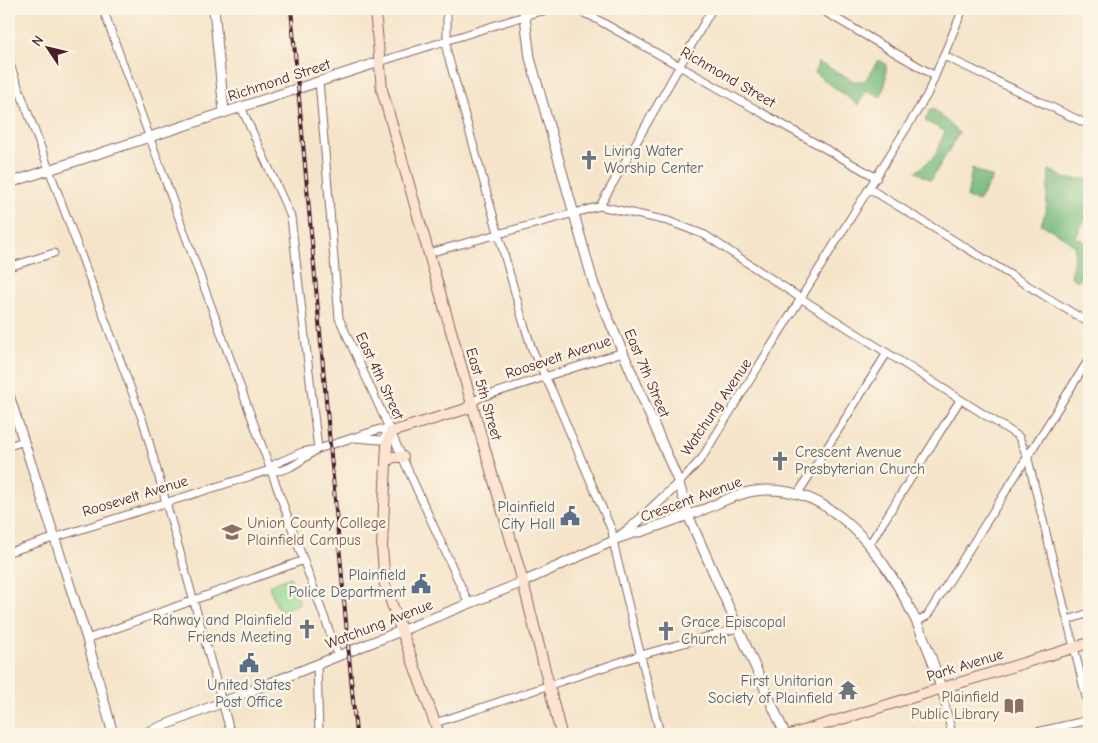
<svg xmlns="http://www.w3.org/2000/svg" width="1098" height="743" font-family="'Comic Neue',sans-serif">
	<rect width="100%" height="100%" fill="#fcf5e5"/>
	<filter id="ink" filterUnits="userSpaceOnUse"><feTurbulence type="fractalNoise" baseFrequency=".02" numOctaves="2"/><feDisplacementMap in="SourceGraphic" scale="10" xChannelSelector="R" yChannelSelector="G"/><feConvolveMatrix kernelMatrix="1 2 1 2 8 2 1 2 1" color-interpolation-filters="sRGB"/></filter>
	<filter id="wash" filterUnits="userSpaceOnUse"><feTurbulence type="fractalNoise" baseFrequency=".0096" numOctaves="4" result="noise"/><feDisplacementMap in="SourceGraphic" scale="20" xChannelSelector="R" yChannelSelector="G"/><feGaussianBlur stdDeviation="1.12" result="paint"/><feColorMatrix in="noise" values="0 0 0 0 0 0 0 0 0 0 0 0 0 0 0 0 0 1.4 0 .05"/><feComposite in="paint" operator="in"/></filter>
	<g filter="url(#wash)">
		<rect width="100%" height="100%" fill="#f5e4c9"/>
		<path fill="#98dd96" stroke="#717e60" d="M 290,577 L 300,603 L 279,612 L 269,586 Z"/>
		<path fill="#7abc7f" stroke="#626e55" d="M 878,60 L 886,64 L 886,81 L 881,97 L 867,90 L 858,105 L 815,73 L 818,62 L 854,81 L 865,81 Z
			M 930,110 L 935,110 L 959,133 L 931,180 L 916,172 L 935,156 L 945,131 L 925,121 Z
			M 972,168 L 993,178 L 978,201 L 967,198 Z
			M 1049,170 L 1067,179 L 1089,179 L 1089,212 L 1076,237 L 1089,244 L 1089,267 L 1078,281 L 1071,277 L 1075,248 L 1064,237 L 1041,224 L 1046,211 Z"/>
	</g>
	<g filter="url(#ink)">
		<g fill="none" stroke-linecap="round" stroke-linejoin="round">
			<defs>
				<path id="minor" d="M 103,9 L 338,655
					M 447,9 L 447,52 L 523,321 L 532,349 L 553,393 L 612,531 L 615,550 L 660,734
					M 562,9 L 576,10 L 591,16 L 877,178
					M 820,9 L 935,76
					M 1085,9 L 1089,11
					M 944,56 L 1089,125
					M 9,62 L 144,424 L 231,734
					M 379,62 L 537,12 L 559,9
					M 319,81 L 339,318 L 469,604
					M 241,107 L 291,217 L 318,449
					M 870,189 L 1089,323
					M 600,206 L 712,9
					M 429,253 L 600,206 L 668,221 L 705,235 L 802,299 L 1015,434 L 1019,437 L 1028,459 L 1089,709
					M 9,267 L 54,253
					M 472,403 L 479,398 L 623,352
					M 354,438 L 381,440 L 390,432
					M 9,446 L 24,441
					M 270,470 L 275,464 L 302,452 L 318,449 L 380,429 L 391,432
					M 679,483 L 702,458 L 714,438 L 927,95 L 963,9
					M 797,495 L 887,353
					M 619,539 L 640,532
					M 869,545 L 960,400
					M 9,552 L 270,470 C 287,475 304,457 318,449
					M 1068,620 L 1089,613
					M 918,621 L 927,616 L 948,583 L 1089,359
					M 87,639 L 304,560
					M 317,664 L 319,734
					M 941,688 L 952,734
					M 435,723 L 641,655 L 738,628
					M 1028,734 L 1089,720"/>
				<path id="tertiary" d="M 214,9 L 224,112
					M 524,9 L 530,58 L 594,285 L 679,483 L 688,515 L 785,734
					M 9,183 L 379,62
					M 9,395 L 87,639 L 113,734
					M 640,532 C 662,525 683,517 705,509 C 721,502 738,493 755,491 C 855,478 919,610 941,688
					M 143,734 L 523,582 L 613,541 L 632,527 L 679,483"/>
				<path id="secondary" d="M 375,9 L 382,90 L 523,582 L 561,734
					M 387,461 L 393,457 L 403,457
					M 439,734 L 385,585 L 382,547 L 387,444 L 391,432 L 466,409 L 472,403
					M 793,734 L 1089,643"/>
			</defs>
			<use href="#minor" stroke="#866462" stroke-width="9"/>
			<use href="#tertiary" stroke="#866462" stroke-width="11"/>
			<use href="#secondary" stroke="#866462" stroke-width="12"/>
			<use href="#minor" stroke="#fff" stroke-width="7"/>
			<use href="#tertiary" stroke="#fff" stroke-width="9"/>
			<use href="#secondary" stroke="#fde4d0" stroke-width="10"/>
			<defs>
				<path id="rail" d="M 291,9 L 356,734"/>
			</defs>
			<use href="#rail" stroke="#4a1f2b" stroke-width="4"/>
			<use href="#rail" stroke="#fcf5e5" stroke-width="2" stroke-dasharray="5.5" stroke-linecap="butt"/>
		</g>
	</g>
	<defs>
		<symbol id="church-bare" viewBox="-9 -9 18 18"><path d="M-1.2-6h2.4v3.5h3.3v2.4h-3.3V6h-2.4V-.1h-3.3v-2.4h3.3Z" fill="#6b7280" stroke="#fcf5e5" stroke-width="2.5" paint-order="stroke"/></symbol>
		<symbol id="civic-bare" viewBox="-9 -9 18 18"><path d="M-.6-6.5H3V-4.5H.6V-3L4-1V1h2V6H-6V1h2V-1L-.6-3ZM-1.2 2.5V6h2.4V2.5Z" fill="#5c6f8a" stroke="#fcf5e5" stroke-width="2.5" paint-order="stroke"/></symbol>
		<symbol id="university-bare" viewBox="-9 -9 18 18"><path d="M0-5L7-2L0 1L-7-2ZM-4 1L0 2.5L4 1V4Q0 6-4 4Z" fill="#8d6e63" stroke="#fcf5e5" stroke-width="2.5" paint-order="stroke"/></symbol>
		<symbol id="temple-bare" viewBox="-9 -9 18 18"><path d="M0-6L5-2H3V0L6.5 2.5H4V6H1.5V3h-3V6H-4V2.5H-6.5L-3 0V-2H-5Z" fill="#6b7280" stroke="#fcf5e5" stroke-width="2.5" paint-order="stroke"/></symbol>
		<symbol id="library-bare" viewBox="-9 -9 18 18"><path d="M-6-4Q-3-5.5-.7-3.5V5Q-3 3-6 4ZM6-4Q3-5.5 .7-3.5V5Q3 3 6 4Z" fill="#8d6e63" stroke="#fcf5e5" stroke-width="2.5" paint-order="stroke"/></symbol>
	</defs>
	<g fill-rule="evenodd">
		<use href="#church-bare" x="575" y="146" width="28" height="28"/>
		<use href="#church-bare" x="766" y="447" width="28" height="28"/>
		<use href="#civic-bare" x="556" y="502" width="28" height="28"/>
		<use href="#university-bare" x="218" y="518" width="28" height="28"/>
		<use href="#civic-bare" x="407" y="570" width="28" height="28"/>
		<use href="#church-bare" x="293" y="615" width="28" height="28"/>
		<use href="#church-bare" x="652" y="617" width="28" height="28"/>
		<use href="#civic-bare" x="235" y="649" width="28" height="28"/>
		<use href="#temple-bare" x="834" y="676" width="28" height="28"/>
		<use href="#library-bare" x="1000" y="692" width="28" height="28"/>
	</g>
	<g text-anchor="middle" stroke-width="5" stroke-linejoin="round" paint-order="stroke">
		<g font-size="15" fill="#4a1f2b" stroke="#fcf5e5">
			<text transform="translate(728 77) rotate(30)" y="5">Richmond Street</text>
			<text transform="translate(279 80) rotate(-18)" y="5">Richmond Street</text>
			<text transform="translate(558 357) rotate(-18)" y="5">Roosevelt Avenue</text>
			<text transform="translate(647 373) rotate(67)" y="5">East 7th Street</text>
			<text transform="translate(380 376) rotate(65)" y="5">East 4th Street</text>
			<text transform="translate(484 394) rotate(74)" y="5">East 5th Street</text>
			<text transform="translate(716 407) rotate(-56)" y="5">Watchung Avenue</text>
			<text transform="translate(135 496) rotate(-17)" y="5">Roosevelt Avenue</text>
			<text transform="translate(691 499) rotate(-20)" y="5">Crescent Avenue</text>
			<text transform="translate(379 624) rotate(-21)" y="5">Watchung Avenue</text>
			<text transform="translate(965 665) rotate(-17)" y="5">Park Avenue</text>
		</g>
		<g font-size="15" fill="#5b616d" stroke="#fcf5e5" text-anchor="start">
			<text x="604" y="156">Living Water<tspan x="604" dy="17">Worship Center</tspan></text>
			<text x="795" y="457">Crescent Avenue<tspan x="795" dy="17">Presbyterian Church</tspan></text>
			<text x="292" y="625" text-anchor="end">Rahway and Plainfield<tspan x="292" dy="17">Friends Meeting</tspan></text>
			<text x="681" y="627">Grace Episcopal<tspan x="681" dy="17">Church</tspan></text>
			<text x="833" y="686" text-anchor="end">First Unitarian<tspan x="833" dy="17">Society of Plainfield</tspan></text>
		</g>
		<g font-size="15" fill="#4e5e75" stroke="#fcf5e5" text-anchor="end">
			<text x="555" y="512">Plainfield<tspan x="555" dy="17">City Hall</tspan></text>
			<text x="406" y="580">Plainfield<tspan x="406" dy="17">Police Department</tspan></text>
			<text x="249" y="690" text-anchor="middle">United States<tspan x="249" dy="17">Post Office</tspan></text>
		</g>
		<g font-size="15" fill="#785e54" stroke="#fcf5e5" text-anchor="start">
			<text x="247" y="528">Union County College<tspan x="247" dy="17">Plainfield Campus</tspan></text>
			<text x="999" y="702" text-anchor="end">Plainfield<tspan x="999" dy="17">Public Library</tspan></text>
		</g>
	</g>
	<rect width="1098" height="743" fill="none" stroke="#fcf5e5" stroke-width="30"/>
	<g transform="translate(48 48) rotate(305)" stroke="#fcf5e5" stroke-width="4" paint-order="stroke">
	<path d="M0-4L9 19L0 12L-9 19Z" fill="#4a1f2b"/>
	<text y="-8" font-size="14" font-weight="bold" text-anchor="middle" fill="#4a1f2b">N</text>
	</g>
</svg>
